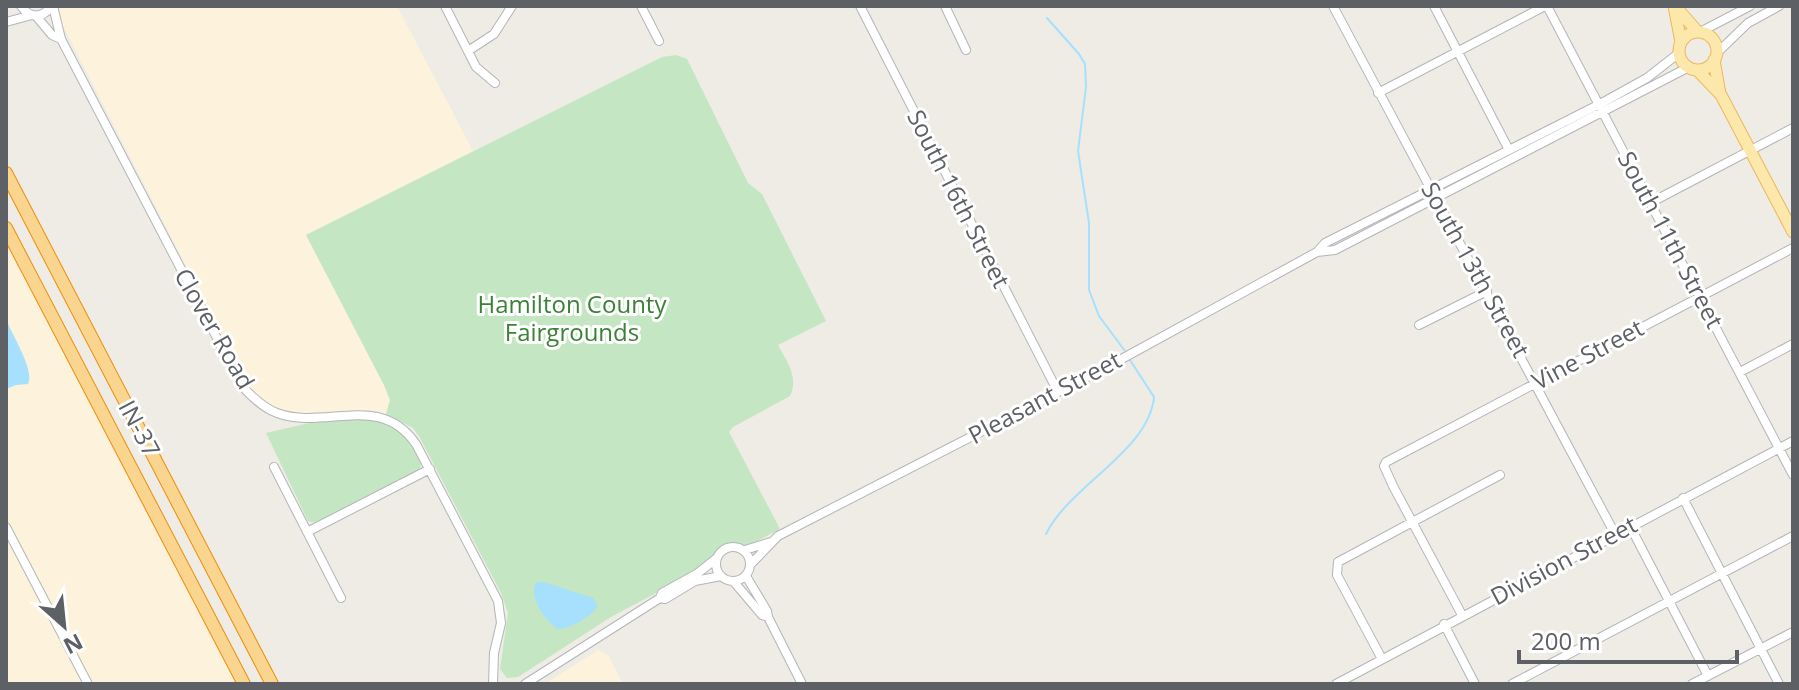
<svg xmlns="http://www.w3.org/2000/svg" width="1799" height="690" font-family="'Open Sans',sans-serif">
	<rect width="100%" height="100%" fill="#efebe5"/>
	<path fill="#fdf2db" d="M 59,6 L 397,6 L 473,151 L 306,235 L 384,385 L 390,400 L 386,414 L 372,410 L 299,413 L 286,411 L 275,408 L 259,397 L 246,383 L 61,22 Z
		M 6,240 L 188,588 L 236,684 L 6,684 Z
		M 598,650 L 608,655 L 623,684 L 545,684 Z"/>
	<path fill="#c5e6c2" d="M 676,55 L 687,59 L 748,183 L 762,194 L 826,321 L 778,345 C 787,362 799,377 790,396 L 733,427 L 729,432 L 780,529 L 750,545 L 727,545 L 701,569 L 611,617 L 518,677 L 507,678 L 500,669 L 508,613 L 501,593 L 420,438 L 413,428 L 386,414 L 390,400 L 384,385 L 306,235 L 662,57 Z
		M 371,419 C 393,423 426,444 420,469 L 316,523 L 308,521 L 266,433 L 314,422 Z"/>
	<path fill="#a7e0fd" d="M 6,319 C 12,335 35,370 28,384 L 16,385 L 6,389 Z
		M 536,582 L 544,582 L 593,598 L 598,606 C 590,617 571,629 557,629 C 545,619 528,598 536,582 Z"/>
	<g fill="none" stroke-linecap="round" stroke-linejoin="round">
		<path stroke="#a7e0fd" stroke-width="2" d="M 1047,18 L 1079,54 L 1085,64 L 1086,87 L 1078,151 L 1089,223 L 1089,290 L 1099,316 L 1125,351
			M 1046,534 C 1070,485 1149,451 1154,397 L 1128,357"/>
		<defs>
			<path id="minor" d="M 21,6 C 30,19 43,18 52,6
				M 53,6 L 61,39 L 242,386 C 252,397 263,408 277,413 C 326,431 379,391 416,444 L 498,601 L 501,623 L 494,653 L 493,684
				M 445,6 L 476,67 L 495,83
				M 641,6 L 659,41
				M 860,6 L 1058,392
				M 945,6 L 966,50
				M 1333,6 L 1615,534
				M 1434,6 L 1509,150
				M 1547,6 L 1793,475
				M 36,16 L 52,35 L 61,39
				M 6,22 L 32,15
				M 1700,32 L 1750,6
				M 468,51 L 494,34 L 512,6
				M 1717,53 L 1748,23 L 1779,6
				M 1378,93 L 1545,6
				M 1650,203 L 1793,128
				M 1317,252 L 1335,250 L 1689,67
				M 1419,325 L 1487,291
				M 1740,372 L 1793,344
				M 274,467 L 341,598
				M 1683,498 L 1779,684
				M 1630,526 L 1708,676
				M 6,527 L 88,684
				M 307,532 L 430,469
				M716 564a17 17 0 1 1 34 0a17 17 0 1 1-34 0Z
				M 745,550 L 771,542
				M 751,564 L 778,536 L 1107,367 L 1317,252 L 1325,243 L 1600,104 L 1647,78 L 1679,53
				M 746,576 L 767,611 L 768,617 L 802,684
				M 734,582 L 762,615 L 768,617
				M 660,598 L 665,599 L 695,581 L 721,576
				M 1462,615 L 1393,486 L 1384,466 L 1386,462 L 1793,248
				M 1444,624 L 1475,684
				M 1382,659 L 1337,575 L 1338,562 L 1500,475
				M 525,684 L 660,598 L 662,593 L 698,573 L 717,558
				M 1336,684 L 1793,441
				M 1512,684 L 1793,536
				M 1692,684 L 1793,632"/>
			<path id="major" d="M 1674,6 L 1681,42
				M 1675,6 L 1697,31
				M1679 51a19 19 0 1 1 38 0a19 19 0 1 1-38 0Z
				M 1714,60 L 1720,94
				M 1697,70 L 1721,95 L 1793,232"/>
			<path id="highway" d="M 6,173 L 272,684
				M 6,228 L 244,684"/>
		</defs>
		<use href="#minor" stroke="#b2b6b9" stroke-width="10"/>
		<use href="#major" stroke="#eeb75e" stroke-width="13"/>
		<use href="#highway" stroke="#ee8e06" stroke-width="14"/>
		<use href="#minor" stroke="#fff" stroke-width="8"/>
		<use href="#major" stroke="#fde8ab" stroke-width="11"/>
		<use href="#highway" stroke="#fad590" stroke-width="12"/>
	</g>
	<g text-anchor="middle" stroke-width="6" stroke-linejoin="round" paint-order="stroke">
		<g font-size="24" fill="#5d6165" stroke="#fff">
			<text transform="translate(958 199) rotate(63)" y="8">South 16th Street</text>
			<text transform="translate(1670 240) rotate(62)" y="8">South 11th Street</text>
			<text transform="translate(1475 270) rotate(61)" y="8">South 13th Street</text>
			<text transform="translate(214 329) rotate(60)" y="8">Clover Road</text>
			<text transform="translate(1588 355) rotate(-28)" y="8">Vine Street</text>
			<text transform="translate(1045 398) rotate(-28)" y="8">Pleasant Street</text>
			<text transform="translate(139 429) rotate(62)" y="8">IN-37</text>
			<text transform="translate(1564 561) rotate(-28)" y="8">Division Street</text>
		</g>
		<g font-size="24" fill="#3b8236" stroke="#fff">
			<text x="572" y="313">Hamilton County<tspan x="572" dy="28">Fairgrounds</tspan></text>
		</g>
	</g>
	<rect width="1799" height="690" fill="none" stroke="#5d6165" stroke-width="16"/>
	<g transform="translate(64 626) rotate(153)" stroke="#ffffff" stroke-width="6" paint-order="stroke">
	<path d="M0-6L14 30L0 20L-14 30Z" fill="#5d6165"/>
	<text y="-12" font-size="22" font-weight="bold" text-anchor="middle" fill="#5d6165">N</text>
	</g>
	<path d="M1519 650v12h218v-12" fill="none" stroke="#5d6165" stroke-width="4"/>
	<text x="1531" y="650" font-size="24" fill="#5d6165" stroke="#ffffff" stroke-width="6" paint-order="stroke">200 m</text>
</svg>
